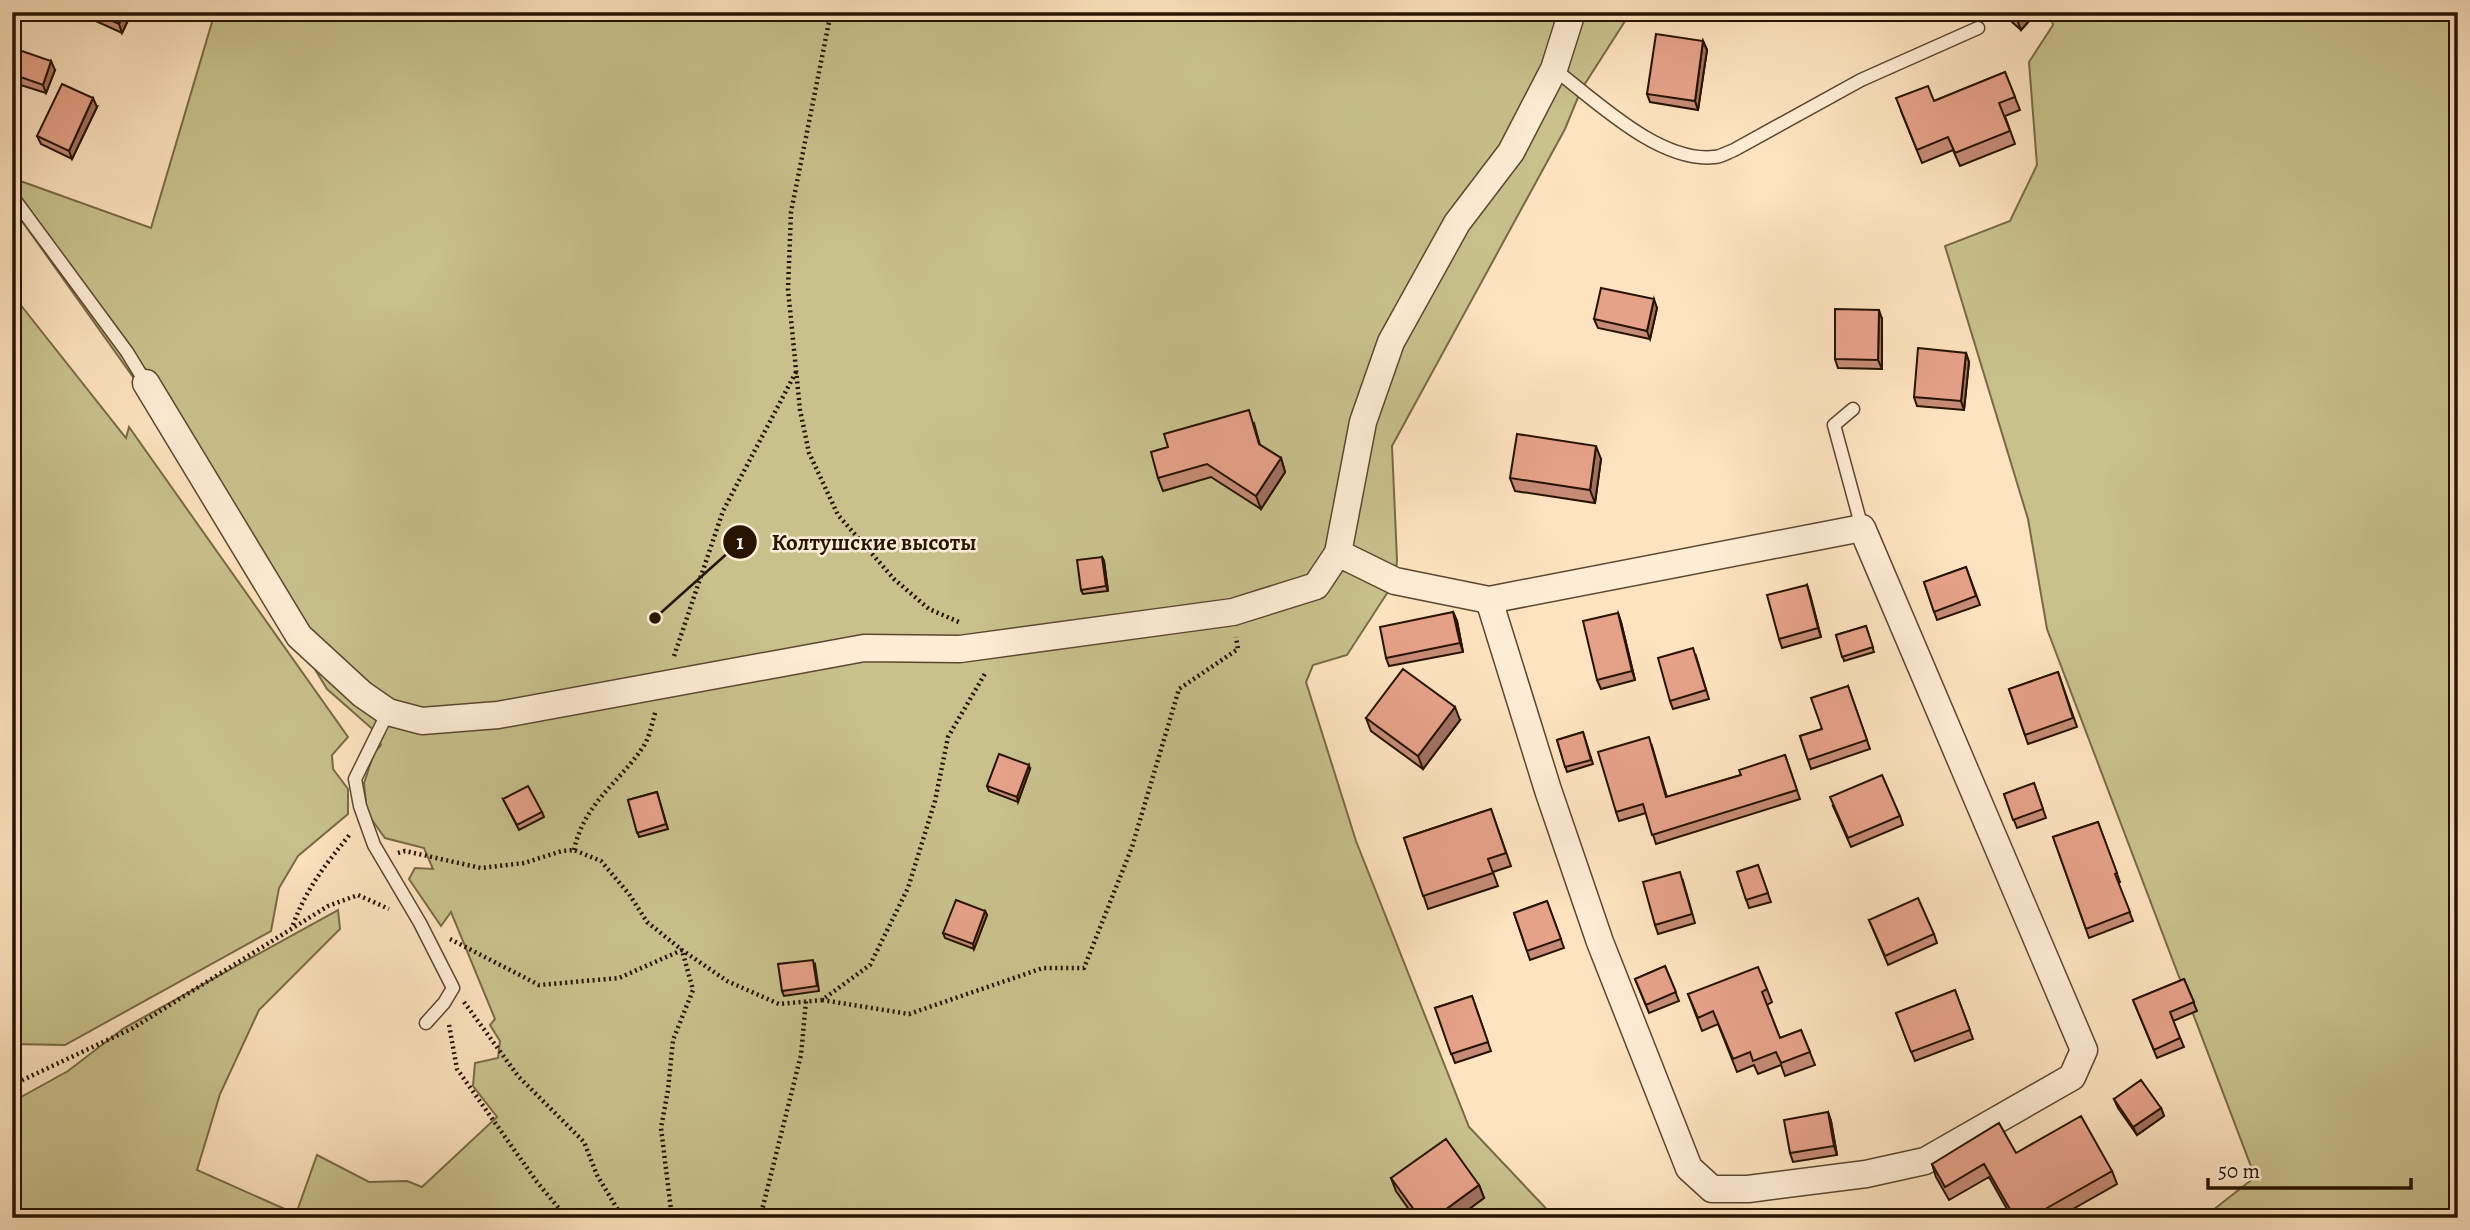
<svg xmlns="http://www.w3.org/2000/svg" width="2470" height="1230" font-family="Alegreya,serif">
	<rect width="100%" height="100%" fill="#fde3bf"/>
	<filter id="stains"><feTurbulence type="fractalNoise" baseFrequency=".00286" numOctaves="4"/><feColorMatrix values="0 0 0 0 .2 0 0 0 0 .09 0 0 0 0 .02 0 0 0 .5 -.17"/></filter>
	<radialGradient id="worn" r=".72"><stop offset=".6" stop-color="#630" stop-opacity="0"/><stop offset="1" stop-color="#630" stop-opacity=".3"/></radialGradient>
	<path fill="#c8c18c" stroke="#786a46" stroke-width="2" d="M 215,12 L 1646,12 L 1629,15 L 1581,90 L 1565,129 L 1392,446 L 1397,560 L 1395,581 L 1347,655 L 1313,665 L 1306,682 L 1356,841 L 1469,1127 L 1555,1218 L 12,1218 L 12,1102 L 68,1071 L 124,1028 L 338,910 L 340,929 L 259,1010 L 220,1094 L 197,1170 L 296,1214 L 317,1155 L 369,1182 L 407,1181 L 422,1187 L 497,1117 L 473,1086 L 475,1063 L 498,1058 L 500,1041 L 490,1025 L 495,1019 L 451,912 L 441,926 L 409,879 L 415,868 L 433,869 L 424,848 L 385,838 L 367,813 L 364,783 L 374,753 L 381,745 L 377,733 L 327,689 L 165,422 L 12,207 L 12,178 L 151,228 Z
		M 2050,12 L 2458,12 L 2458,1218 L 2203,1218 L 2255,1177 L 2047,629 L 2028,519 L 1945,246 L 2010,221 L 2037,165 L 2029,62 L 2053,25 Z
		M 12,294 L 126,438 L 129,427 L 348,737 L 332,755 L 333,769 L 348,789 L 348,814 L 298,856 L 279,888 L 271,931 L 65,1045 L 12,1044 Z"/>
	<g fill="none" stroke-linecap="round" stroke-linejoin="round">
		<defs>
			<path id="service" d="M 12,29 L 17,12
				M 1554,69 C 1595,100 1659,163 1714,157 C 1721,157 1728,152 1734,150 L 1861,80 L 1978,28
				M 12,196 L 127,352 L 146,383
				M 1853,409 L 1834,425 L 1862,528
				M 388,712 L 355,779 L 360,806 L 374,845 L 420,923 L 453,988 L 444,1003 L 426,1023"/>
			<path id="minor" d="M 146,383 L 299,636 L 362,694 L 388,712 L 422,721 L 498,715 L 864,648 L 960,649 L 1233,612 L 1316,586 L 1338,553 L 1363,422 L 1391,342 L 1457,223 L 1511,152 L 1554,69 L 1572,12
				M 1338,553 L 1395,581 L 1489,600 L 1548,790 L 1600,942 L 1689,1168 L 1712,1189 L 1748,1189 L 1866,1174 L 1925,1161 L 2072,1077 L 2084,1050 L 1862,528 L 1489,600"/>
		</defs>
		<use href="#service" stroke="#5c4730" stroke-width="15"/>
		<use href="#minor" stroke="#5c4730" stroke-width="29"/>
		<path stroke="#271300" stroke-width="4.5" stroke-dasharray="2 3.5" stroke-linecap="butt" d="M 831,12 L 791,212 L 788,289 L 800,410 L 809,453 L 838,515 L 894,579 L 929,609 L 959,622
			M 674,656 L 723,511 L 796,372
			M 574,850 C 584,803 619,783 643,747 C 650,737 652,722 656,710
			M 398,853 L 405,851 L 481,868 L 524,863 L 562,851 L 574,850 L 601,861 L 629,894 L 647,922 L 682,950 L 727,981 L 779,1004 L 822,1000 L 870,965 L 908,888 L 935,801 L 948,737 L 986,672
			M 293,925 C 307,887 326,864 351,833
			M 450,939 L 539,985 L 619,978 L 682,950
			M 822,1000 L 909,1014 L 1043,968 L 1084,968 L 1132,847 L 1179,689 L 1238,649 L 1236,637
			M 464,1002 L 518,1076 L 584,1142 L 597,1175 L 618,1210 L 626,1218
			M 449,1025 L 457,1069 L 537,1182 L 567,1218
			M 12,1085 L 133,1028 L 328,906 L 358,895 L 389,909
			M 672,1218 L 661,1128 L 668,1090 L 673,1040 L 693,990 L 682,950
			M 760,1218 L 801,1055 L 806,1001"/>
		<use href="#service" stroke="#feedd5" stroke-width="12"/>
		<use href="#minor" stroke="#feedd5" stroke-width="26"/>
	</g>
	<path fill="#c68b76" stroke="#271300" stroke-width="2" d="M 86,12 L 132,12 L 122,33 L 89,18 Z
		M 2001,12 L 2037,12 L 2021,30 Z
		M 1703,41 L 1707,50 L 1698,110 L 1650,102 L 1647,94 Z
		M 55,70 L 46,93 L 14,83 L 12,76 L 12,71 Z
		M 2005,72 L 2020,110 L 2005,116 L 2015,144 L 1960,166 L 1953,150 L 1922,163 L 1901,111 L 1934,101 Z
		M 97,107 L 72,159 L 41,144 L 37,136 Z
		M 1657,308 L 1650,339 L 1598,328 L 1594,319 Z
		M 1882,319 L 1882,369 L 1838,368 L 1835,359 Z
		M 1966,353 L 1969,362 L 1964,410 L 1917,406 L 1914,397 Z
		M 1254,423 L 1260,445 L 1281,458 L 1285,472 L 1261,509 L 1211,477 L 1163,491 L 1158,478 Z
		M 1601,459 L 1595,503 L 1515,491 L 1510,478 Z
		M 1102,557 L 1104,561 L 1108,591 L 1083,594 L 1081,590 Z
		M 1966,567 L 1980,605 L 1937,620 L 1924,582 Z
		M 1807,585 L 1821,637 L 1782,648 L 1779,639 Z
		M 1453,612 L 1457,621 L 1463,652 L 1389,666 L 1386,658 Z
		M 1618,613 L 1621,622 L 1635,680 L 1601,689 L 1597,680 Z
		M 1866,626 L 1874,652 L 1844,661 L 1836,635 Z
		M 1696,656 L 1709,699 L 1673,709 L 1670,701 Z
		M 2058,672 L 2077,727 L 2028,744 L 2009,689 Z
		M 1848,686 L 1870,749 L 1811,769 L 1800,736 L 1822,729 Z
		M 1366,718 L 1460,720 L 1423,769 L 1371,731 Z
		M 1583,732 L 1593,764 L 1567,772 L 1557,740 Z
		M 1652,746 L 1667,797 L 1741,775 L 1785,755 L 1800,799 L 1656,844 L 1646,813 L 1619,821 L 1616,812 Z
		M 1030,769 L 1018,802 L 989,791 L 987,786 Z
		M 2034,783 L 2046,818 L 2017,828 L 2004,794 Z
		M 657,792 L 668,829 L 639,837 L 628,800 Z
		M 503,799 L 542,812 L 544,817 L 519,830 Z
		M 1833,806 L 1900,816 L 1903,825 L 1851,847 Z
		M 1491,809 L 1511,866 L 1493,872 L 1498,886 L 1428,909 L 1404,838 Z
		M 2098,822 L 2120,882 L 2118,883 L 2133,921 L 2089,938 L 2053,837 Z
		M 1758,865 L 1771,902 L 1749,908 L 1737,872 Z
		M 1683,881 L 1695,923 L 1658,934 L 1655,925 Z
		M 1547,901 L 1564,948 L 1530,960 L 1514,913 Z
		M 985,911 L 987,915 L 974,949 L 945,938 L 943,933 Z
		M 1869,920 L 1934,934 L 1937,943 L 1888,965 Z
		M 815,964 L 819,991 L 784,996 L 782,991 Z
		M 1665,966 L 1679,1001 L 1649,1013 L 1635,979 Z
		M 2184,979 L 2197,1011 L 2173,1021 L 2184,1047 L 2157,1058 L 2133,1000 Z
		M 1767,989 L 1772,1002 L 1767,1005 L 1780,1038 L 1801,1030 L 1815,1065 L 1785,1076 L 1781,1065 L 1758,1074 L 1754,1065 L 1737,1072 L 1718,1024 L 1702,1031 L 1688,994 Z
		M 1955,990 L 1973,1039 L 1915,1061 L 1896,1013 Z
		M 1472,996 L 1491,1051 L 1455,1063 L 1435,1008 Z
		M 2114,1099 L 2161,1108 L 2164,1116 L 2137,1135 L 2118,1108 Z
		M 1828,1112 L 1831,1121 L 1837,1155 L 1793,1162 L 1790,1153 Z
		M 2016,1153 L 2112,1171 L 2117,1184 L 2057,1218 L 2012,1218 L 1989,1177 L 1949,1200 L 1936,1177 L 1932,1164 Z
		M 1391,1178 L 1479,1185 L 1484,1198 L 1457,1218 L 1415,1218 L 1396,1191 Z"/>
	<path fill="#a17160" stroke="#271300" stroke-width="2" d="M 124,12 L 132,12 L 122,33 L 119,24 Z
		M 2020,12 L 2037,12 L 2021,30 L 2016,17 Z
		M 1703,41 L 1707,50 L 1698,110 L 1695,101 Z
		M 51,61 L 55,70 L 46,93 L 43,85 Z
		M 93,98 L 97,107 L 72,159 L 69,151 Z
		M 1654,299 L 1657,308 L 1650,339 L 1647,331 Z
		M 1879,310 L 1882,319 L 1882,369 L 1878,360 Z
		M 1966,353 L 1969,362 L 1964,410 L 1961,401 Z
		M 1596,446 L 1601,459 L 1595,503 L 1590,490 Z
		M 1281,458 L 1285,472 L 1261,509 L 1256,496 Z
		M 1102,557 L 1104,561 L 1108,591 L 1106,586 Z
		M 1807,585 L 1810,594 L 1821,637 L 1818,628 Z
		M 1453,612 L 1457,621 L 1463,652 L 1460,643 Z
		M 1618,613 L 1621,622 L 1635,680 L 1632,671 Z
		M 1455,707 L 1460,720 L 1423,769 L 1418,756 Z
		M 1029,765 L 1030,769 L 1018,802 L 1017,797 Z
		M 985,911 L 987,915 L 974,949 L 973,944 Z
		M 2161,1108 L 2164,1116 L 2137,1135 L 2133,1127 Z
		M 1828,1112 L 1831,1121 L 1837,1155 L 1834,1146 Z
		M 1479,1185 L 1484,1198 L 1457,1218 L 1434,1218 Z"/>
	<path fill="#e6a289" stroke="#271300" stroke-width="2" d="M 92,12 L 124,12 L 119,24 Z
		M 2011,12 L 2020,12 L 2016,17 Z
		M 1656,34 L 1703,41 L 1695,101 L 1647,94 Z
		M 19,50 L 51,61 L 43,85 L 12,74 L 12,71 Z
		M 2005,72 L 2015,97 L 1999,103 L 2010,131 L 1955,153 L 1948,137 L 1917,150 L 1896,98 L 1928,86 L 1934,101 Z
		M 62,84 L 93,98 L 69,151 L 37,136 Z
		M 1601,288 L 1654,299 L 1647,331 L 1594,319 Z
		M 1835,309 L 1879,310 L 1878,360 L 1835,359 Z
		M 1918,348 L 1966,353 L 1961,401 L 1914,397 Z
		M 1249,410 L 1259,444 L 1281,458 L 1256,496 L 1207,464 L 1158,478 L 1151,452 L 1168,447 L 1164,434 Z
		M 1517,434 L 1596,446 L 1590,490 L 1510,478 Z
		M 1102,557 L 1106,586 L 1081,590 L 1077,560 Z
		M 1966,567 L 1976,596 L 1934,612 L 1924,582 Z
		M 1807,585 L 1818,628 L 1779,639 L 1767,595 Z
		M 1453,612 L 1460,643 L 1386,658 L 1380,627 Z
		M 1618,613 L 1632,671 L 1597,680 L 1583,621 Z
		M 1866,626 L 1873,647 L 1842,657 L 1836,635 Z
		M 1693,648 L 1706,690 L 1670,701 L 1658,658 Z
		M 1403,669 L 1455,707 L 1418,756 L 1366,718 Z
		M 2058,672 L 2073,718 L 2025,735 L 2009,689 Z
		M 1848,686 L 1867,740 L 1808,760 L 1800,736 L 1822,729 L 1811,698 Z
		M 1583,732 L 1591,760 L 1565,767 L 1557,740 Z
		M 1649,737 L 1666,797 L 1741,775 L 1739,770 L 1785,755 L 1797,790 L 1652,835 L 1643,804 L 1616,812 L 1598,752 Z
		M 999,754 L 1029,765 L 1017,797 L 987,786 Z
		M 1882,775 L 1900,816 L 1848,838 L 1830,797 Z
		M 2034,783 L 2043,809 L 2013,820 L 2004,794 Z
		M 528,786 L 542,812 L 517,825 L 503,799 Z
		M 657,792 L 666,824 L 637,833 L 628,800 Z
		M 1491,809 L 1506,853 L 1488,859 L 1493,873 L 1423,896 L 1404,838 Z
		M 2098,822 L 2117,873 L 2115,874 L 2130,912 L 2086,929 L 2053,837 Z
		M 1758,865 L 1768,893 L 1746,900 L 1737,872 Z
		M 1680,872 L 1692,914 L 1655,925 L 1643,882 Z
		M 1918,898 L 1934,934 L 1885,956 L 1869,920 Z
		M 956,900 L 985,911 L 973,944 L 943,933 Z
		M 1547,901 L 1561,939 L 1527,951 L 1514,913 Z
		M 813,960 L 817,986 L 782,991 L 778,964 Z
		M 1665,966 L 1676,992 L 1646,1005 L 1635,979 Z
		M 1758,967 L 1767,989 L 1762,992 L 1780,1038 L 1801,1030 L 1810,1052 L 1781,1063 L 1776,1052 L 1753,1061 L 1750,1052 L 1733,1059 L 1713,1011 L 1698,1018 L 1688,994 Z
		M 2184,979 L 2194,1002 L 2170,1012 L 2180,1038 L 2154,1050 L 2133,1000 Z
		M 1955,990 L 1970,1030 L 1911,1052 L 1896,1013 Z
		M 1472,996 L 1488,1042 L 1451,1054 L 1435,1008 Z
		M 2141,1080 L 2161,1108 L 2133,1127 L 2114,1099 Z
		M 1828,1112 L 1834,1146 L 1790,1153 L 1784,1120 Z
		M 2081,1116 L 2112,1171 L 2047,1208 L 2053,1218 L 2015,1218 L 1984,1164 L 1945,1187 L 1932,1164 L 1999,1123 L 2016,1153 Z
		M 1446,1139 L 1479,1185 L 1434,1218 L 1420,1218 L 1391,1178 Z"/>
	<path fill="none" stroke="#271300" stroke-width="2.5" d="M655 618L740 542"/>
	<g fill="#271300" stroke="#feedd5" stroke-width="2.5">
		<circle cx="655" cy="618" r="7"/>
		<circle cx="740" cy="542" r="18"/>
	</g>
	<g font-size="21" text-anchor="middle" font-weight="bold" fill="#fff">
		<text x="740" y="549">1</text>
	</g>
	<g font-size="23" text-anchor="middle" font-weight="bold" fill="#271300" stroke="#feedd5" stroke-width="5" stroke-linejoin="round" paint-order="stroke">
		<text x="874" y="550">Колтушские высоты</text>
	</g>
	<rect width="2470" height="1230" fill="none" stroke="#fde3bf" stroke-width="42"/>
	<rect x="14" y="14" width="2442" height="1202" fill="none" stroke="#271300" stroke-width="3.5"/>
	<rect x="21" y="21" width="2428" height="1188" fill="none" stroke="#271300" stroke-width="2"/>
	<path d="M2208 1178v10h203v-10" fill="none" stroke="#271300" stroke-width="3.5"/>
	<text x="2218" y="1178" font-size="21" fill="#271300" stroke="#feedd5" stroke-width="5" paint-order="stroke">50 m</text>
	<rect width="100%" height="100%" filter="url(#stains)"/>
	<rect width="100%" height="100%" fill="url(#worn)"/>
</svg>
